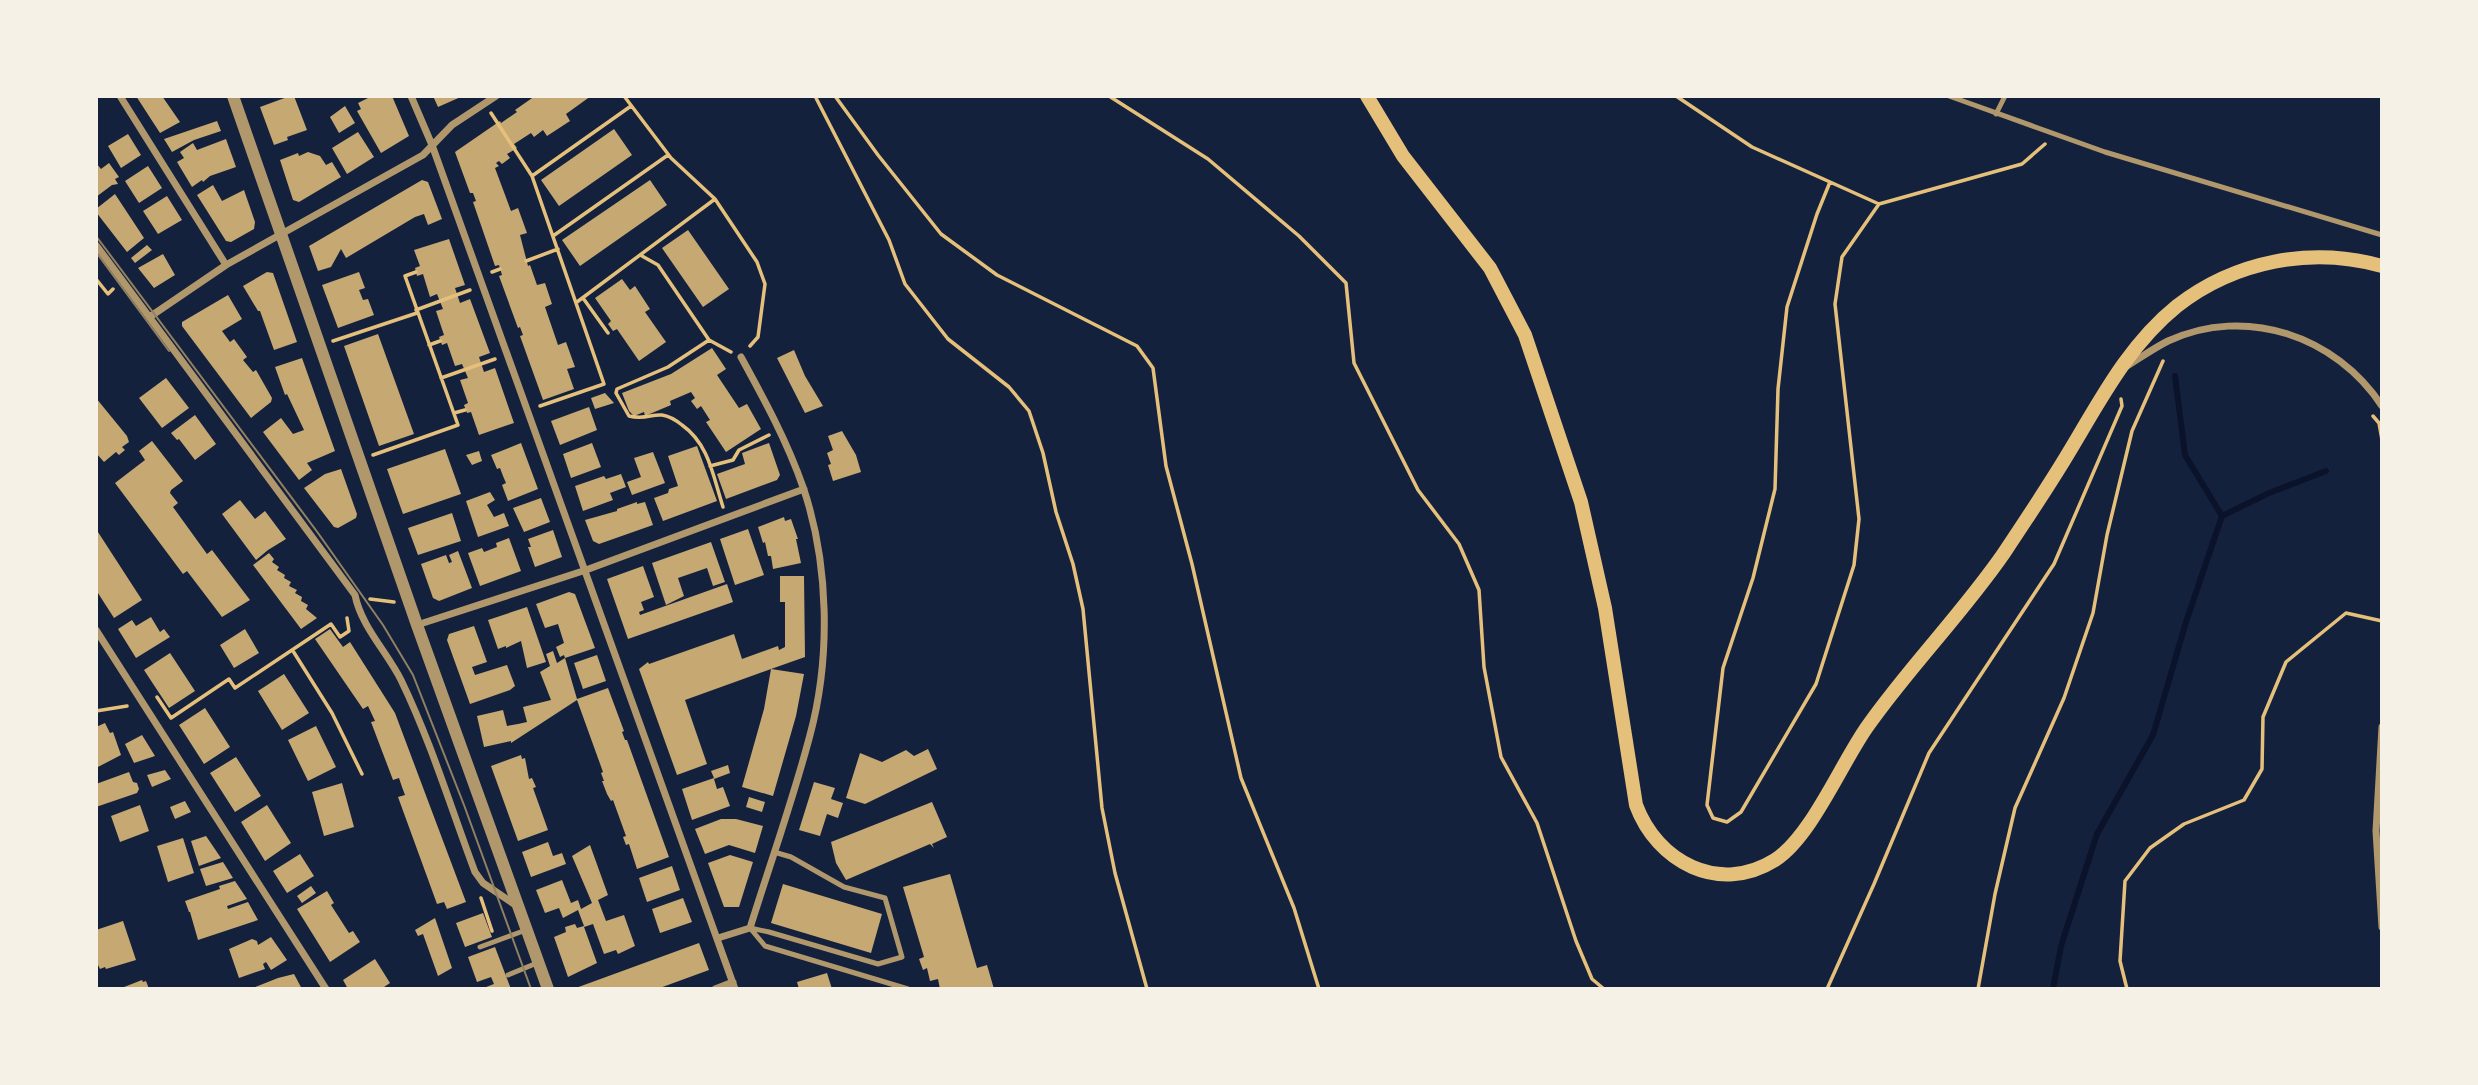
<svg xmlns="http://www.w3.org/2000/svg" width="2478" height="1085" font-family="Arial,sans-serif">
	<rect width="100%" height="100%" fill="#14213d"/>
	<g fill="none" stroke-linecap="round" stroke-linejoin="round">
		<path stroke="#0b132b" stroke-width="6" d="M 2175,376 L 2185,455 L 2222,516
			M 2053,989 L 2061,946 L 2097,834 L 2153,735 L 2186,622 L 2222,516 L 2269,493 L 2326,471"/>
	</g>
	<path fill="#c6a872" d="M 136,96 L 162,96 L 180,122 L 160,133 Z
		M 290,96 L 294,96 L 307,130 L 287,137 L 288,140 L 274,145 L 260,107 Z
		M 372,96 L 392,96 L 409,136 L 381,153 L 357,111 L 361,109 L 358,103 Z
		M 433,96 L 463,96 L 438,107 Z
		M 535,96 L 591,96 L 566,114 L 570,121 L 547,136 L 543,130 L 534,137 L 531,133 L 514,144 L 517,148 L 507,154 L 510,158 L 502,164 L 499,161 L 496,163 L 499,166 L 495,168 L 511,211 L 518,208 L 527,233 L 520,235 L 528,266 L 530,265 L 537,285 L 545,283 L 552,304 L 545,307 L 558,345 L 566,342 L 575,367 L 567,369 L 574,389 L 543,400 L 520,336 L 523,335 L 520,327 L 518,328 L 499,276 L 502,275 L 499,265 L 495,266 L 473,202 L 476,201 L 473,193 L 470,193 L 455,152 L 500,121 L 501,123 L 517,112 L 515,110 Z
		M 345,106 L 355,123 L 339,133 L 330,117 Z
		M 217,121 L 221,131 L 194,140 L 172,152 L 164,139 Z
		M 614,129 L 632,155 L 559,206 L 541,180 Z
		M 358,132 L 374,157 L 347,174 L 332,148 Z
		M 128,134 L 141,155 L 121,168 L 108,146 Z
		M 226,139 L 236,167 L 210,176 L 203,182 L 202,180 L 192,187 L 177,162 L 184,158 L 180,152 L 193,143 L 197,150 Z
		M 308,152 L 320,156 L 326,165 L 332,162 L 341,177 L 299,202 L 293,200 L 280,160 L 298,153 L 299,156 Z
		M 96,163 L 101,169 L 109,163 L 119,177 L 115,179 L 118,184 L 112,185 L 96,197 Z
		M 148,166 L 162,188 L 139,203 L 125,181 Z
		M 422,180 L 428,182 L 442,219 L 428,225 L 424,214 L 415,217 L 346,258 L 341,249 L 331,267 L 318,271 L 309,246 Z
		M 650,180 L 667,205 L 580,266 L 562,240 Z
		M 213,185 L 222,201 L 244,190 L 255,222 L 254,229 L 231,242 L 226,241 L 197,195 Z
		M 115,194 L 144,238 L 127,252 L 96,212 L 96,209 Z
		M 167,196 L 182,220 L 158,234 L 143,211 Z
		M 688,230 L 729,289 L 703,307 L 662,248 Z
		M 449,239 L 465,285 L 455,288 L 460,303 L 470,299 L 490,353 L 479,357 L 484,372 L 495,368 L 514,423 L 479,435 L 471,412 L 467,413 L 464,405 L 468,403 L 460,380 L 468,378 L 462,364 L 455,366 L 447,343 L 442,345 L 439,337 L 444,335 L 436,311 L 443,309 L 437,294 L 430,297 L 423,274 L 417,276 L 415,268 L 420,266 L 414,250 Z
		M 147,245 L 152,250 L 135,263 L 131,258 Z
		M 163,254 L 175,275 L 154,288 L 138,268 Z
		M 267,272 L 273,273 L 297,342 L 274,350 L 260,311 L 258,311 L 243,286 Z
		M 359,272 L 365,288 L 359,290 L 363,300 L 368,299 L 374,315 L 338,328 L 322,285 Z
		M 622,279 L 630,290 L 635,286 L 650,309 L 645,312 L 666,342 L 639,361 L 617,329 L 613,331 L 608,324 L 611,321 L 595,298 Z
		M 228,295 L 242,319 L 222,331 L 230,342 L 234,339 L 247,357 L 243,360 L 253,372 L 256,370 L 272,398 L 271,402 L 251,418 L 182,326 L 182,322 Z
		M 378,334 L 414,434 L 379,446 L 344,346 Z
		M 712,348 L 726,369 L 717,375 L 739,408 L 747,404 L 761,429 L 726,452 L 706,422 L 710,420 L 701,406 L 697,409 L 691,401 L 695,398 L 691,392 L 670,401 L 671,405 L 645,416 L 644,412 L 634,416 L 629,411 L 622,393 L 671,374 Z
		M 794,350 L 805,376 L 823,406 L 805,413 L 777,358 Z
		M 302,358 L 335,451 L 307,463 L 312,470 L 299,480 L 263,432 L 281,418 L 293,434 L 304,430 L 287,394 L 285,395 L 275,367 Z
		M 166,378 L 189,408 L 162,428 L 139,398 Z
		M 605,393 L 614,403 L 595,409 L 591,398 Z
		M 96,398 L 127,436 L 129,442 L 122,447 L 125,450 L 119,455 L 116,452 L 104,462 L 96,453 Z
		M 589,407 L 597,430 L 560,445 L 551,421 Z
		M 195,415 L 216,444 L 195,460 L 179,439 L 177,440 L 171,433 Z
		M 842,431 L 856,455 L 861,472 L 833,481 L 828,465 L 831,464 L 827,453 L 833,450 L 828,436 Z
		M 152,441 L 183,481 L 171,490 L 170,493 L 178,503 L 173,507 L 207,554 L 212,550 L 250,600 L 222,617 L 187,571 L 183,574 L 115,483 L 145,460 L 139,451 Z
		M 521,443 L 538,489 L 508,501 L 502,485 L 506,483 L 503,476 L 500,468 L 497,469 L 491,455 Z
		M 592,443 L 601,467 L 571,478 L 563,454 Z
		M 769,443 L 780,475 L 777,480 L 726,499 L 717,474 L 745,464 L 742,453 Z
		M 697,446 L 717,501 L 663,521 L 654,498 L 668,493 L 669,489 L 678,486 L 668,456 Z
		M 445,449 L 461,494 L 403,514 L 387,469 Z
		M 479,451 L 482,461 L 472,465 L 466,455 Z
		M 653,452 L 665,483 L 632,495 L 627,482 L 641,477 L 634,458 Z
		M 341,469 L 357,514 L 356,518 L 338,528 L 334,527 L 304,488 L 325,474 Z
		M 621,474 L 626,487 L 610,493 L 613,500 L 583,511 L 575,486 L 604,476 L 606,479 Z
		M 490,492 L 495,500 L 487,505 L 494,517 L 504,513 L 509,526 L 478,537 L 466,501 Z
		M 541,498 L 550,522 L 524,532 L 513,508 Z
		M 240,500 L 255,519 L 265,511 L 286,539 L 268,550 L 256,560 L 222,514 Z
		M 637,502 L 637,504 L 645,502 L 653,525 L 599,544 L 593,541 L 585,520 L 617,511 L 617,509 Z
		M 452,513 L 461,541 L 418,555 L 408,528 Z
		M 784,517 L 785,521 L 791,519 L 798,539 L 796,539 L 801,563 L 773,569 L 771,556 L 768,556 L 765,542 L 763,543 L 758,527 Z
		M 96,529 L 142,600 L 114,618 L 96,590 Z
		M 748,529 L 764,575 L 735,585 L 720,539 Z
		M 553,530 L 562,557 L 535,567 L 528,547 L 531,547 L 528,539 Z
		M 509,538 L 521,571 L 480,586 L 468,553 L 482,548 L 484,552 L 497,547 L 496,543 Z
		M 711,542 L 725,582 L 713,586 L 707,568 L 678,578 L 684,596 L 666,605 L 652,563 Z
		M 458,551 L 472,588 L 439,601 L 433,598 L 421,564 L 446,555 L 449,563 L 452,562 L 449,555 Z
		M 269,553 L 274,559 L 272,562 L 279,567 L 277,570 L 285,575 L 284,578 L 291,582 L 289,586 L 297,590 L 295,593 L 302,597 L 301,601 L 308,605 L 306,609 L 317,618 L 301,629 L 253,565 Z
		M 643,566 L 654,597 L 641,602 L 644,610 L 639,612 L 640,615 L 727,584 L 733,602 L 628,639 L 607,579 Z
		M 780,576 L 804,576 L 805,657 L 771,669 L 804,674 L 796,716 L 773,796 L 742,787 L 764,709 L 771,669 L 685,700 L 707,764 L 677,775 L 639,669 L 648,662 L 649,664 L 734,634 L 742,659 L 778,646 L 779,650 L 785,647 L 785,602 L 780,602 Z
		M 569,592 L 575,594 L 595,648 L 565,658 L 564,655 L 560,657 L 556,647 L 564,643 L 558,624 L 545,628 L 536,604 Z
		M 527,607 L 546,662 L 527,668 L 521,641 L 506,648 L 506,646 L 498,649 L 488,620 Z
		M 151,617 L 160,632 L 164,629 L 170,637 L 136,658 L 118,629 L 132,620 L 136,626 Z
		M 474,626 L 487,662 L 472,667 L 475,675 L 507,665 L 515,686 L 510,690 L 470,704 L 447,640 L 449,634 Z
		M 245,629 L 259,653 L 234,668 L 220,645 Z
		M 330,629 L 343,647 L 350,642 L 395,713 L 466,902 L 447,909 L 444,902 L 437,904 L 398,797 L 405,795 L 402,787 L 399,778 L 393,780 L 371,722 L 375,721 L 368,706 L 363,709 L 315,639 Z
		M 553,651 L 557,663 L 565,658 L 577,699 L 608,688 L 624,731 L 622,732 L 625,740 L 627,740 L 669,857 L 637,869 L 629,844 L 626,845 L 623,837 L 626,836 L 613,800 L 611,801 L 607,794 L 602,781 L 604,781 L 601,773 L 603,772 L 577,700 L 511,743 L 511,741 L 484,747 L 477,716 L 503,710 L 507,726 L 518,724 L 527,722 L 523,707 L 551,700 L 540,672 L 550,666 L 546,654 Z
		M 170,653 L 195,691 L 169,708 L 144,670 Z
		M 597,655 L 606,681 L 583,689 L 574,663 Z
		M 284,674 L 309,713 L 282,730 L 258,691 Z
		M 205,708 L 230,747 L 204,764 L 179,725 Z
		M 105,723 L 110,733 L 113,732 L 121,755 L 96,768 L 96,727 Z
		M 316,726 L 336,767 L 308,781 L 288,740 Z
		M 142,735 L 155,756 L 134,763 L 125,744 Z
		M 928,749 L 937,769 L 865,804 L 846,798 L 860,753 L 882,762 L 906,750 L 914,756 Z
		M 521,755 L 522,759 L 525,758 L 529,779 L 532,778 L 536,787 L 533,788 L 548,830 L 518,841 L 491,766 Z
		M 236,757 L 261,796 L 235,812 L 210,773 Z
		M 728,765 L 730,773 L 714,779 L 717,789 L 723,787 L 730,806 L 692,820 L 682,789 L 714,778 L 711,771 Z
		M 165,770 L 171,779 L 152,787 L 147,775 Z
		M 129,772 L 133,782 L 137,783 L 139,789 L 137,793 L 96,807 L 96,784 Z
		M 814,782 L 835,788 L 831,799 L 843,803 L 838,818 L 827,814 L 820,836 L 799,830 Z
		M 342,783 L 354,827 L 324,836 L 312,792 Z
		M 749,797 L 765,802 L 762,812 L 746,807 Z
		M 185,801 L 191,812 L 175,819 L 170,807 Z
		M 932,802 L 947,837 L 932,844 L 934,848 L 930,844 L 846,880 L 836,863 L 831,842 Z
		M 140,805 L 149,831 L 120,842 L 111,816 Z
		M 267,805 L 291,843 L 265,861 L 241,822 Z
		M 721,819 L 736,819 L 763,826 L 755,853 L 729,845 L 705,854 L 695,829 Z
		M 206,836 L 221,858 L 199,866 L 191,841 Z
		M 183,838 L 194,873 L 168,882 L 157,846 Z
		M 548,842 L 553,856 L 562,853 L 566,864 L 531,877 L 522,852 Z
		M 590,845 L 608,895 L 598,900 L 606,921 L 624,915 L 635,946 L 618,954 L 616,950 L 604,954 L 593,924 L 584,927 L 597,963 L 568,977 L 554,937 L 566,932 L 565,927 L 575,924 L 577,928 L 584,926 L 578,910 L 563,918 L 559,908 L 545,913 L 536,890 L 562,880 L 571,903 L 578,900 L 581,909 L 592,903 L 572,856 Z
		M 300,854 L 314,876 L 287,893 L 273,871 Z
		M 730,855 L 753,862 L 739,907 L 724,907 L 708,863 Z
		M 223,862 L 233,878 L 206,886 L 200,869 Z
		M 672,866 L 680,890 L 647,902 L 639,878 Z
		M 950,874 L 977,968 L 987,965 L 994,989 L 940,989 L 938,979 L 930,981 L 927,968 L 923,970 L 919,959 L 924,957 L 903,887 Z
		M 235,881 L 247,899 L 227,906 L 228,909 L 248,902 L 258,920 L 198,940 L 190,912 L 189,912 L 185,901 L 220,889 L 219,886 Z
		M 783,884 L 882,914 L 871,953 L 771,923 Z
		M 311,886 L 316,893 L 302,903 L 297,896 Z
		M 327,891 L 334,903 L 331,905 L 349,933 L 353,931 L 360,942 L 330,962 L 297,909 Z
		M 683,898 L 692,922 L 660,933 L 652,909 Z
		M 483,913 L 492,937 L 465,947 L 456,923 Z
		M 435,918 L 452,968 L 438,976 L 423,934 L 418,936 L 415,930 Z
		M 123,921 L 136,960 L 106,969 L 105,967 L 100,969 L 96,961 L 96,930 Z
		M 271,937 L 287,960 L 271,970 L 266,962 L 263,964 L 265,969 L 239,978 L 229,949 L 252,939 L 257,941 L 258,945 Z
		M 699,943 L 709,970 L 657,989 L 573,989 Z
		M 495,947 L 511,989 L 481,989 L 494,984 L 491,977 L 477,982 L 468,957 Z
		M 375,959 L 390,983 L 381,989 L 348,989 L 343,980 Z
		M 827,973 L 832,989 L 799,989 L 797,982 Z
		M 294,974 L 302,989 L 250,989 L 278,978 Z
		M 142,980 L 143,982 L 146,981 L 149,989 L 119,989 Z"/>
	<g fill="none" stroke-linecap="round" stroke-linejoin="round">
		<path stroke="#e5c07b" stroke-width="3.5" d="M 624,96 L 671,158 L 715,199 L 757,262 L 765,284 L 758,337 L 750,346
			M 815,96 L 889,240 L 905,284 L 948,339 L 1009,387 L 1029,411 L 1043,453 L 1056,512 L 1073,564 L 1083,609 L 1102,808 L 1115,873 L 1147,989
			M 835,96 L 878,155 L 941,234 L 997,275 L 1137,346 L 1153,368 L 1166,466 L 1192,564 L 1241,778 L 1294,908 L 1319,989
			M 1109,96 L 1208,159 L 1299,236 L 1346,283 L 1354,363 L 1418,490 L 1459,544 L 1479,590 L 1484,667 L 1501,757 L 1537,823 L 1576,941 L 1592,979 L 1604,989
			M 1676,96 L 1752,147 L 1879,204 L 2022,164 L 2045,144
			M 491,113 L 532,176 L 604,384 L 540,406
			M 532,176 L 631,106
			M 1830,182 L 1817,214 L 1787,307 L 1778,389 L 1775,489 L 1753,578 L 1723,668 L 1707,805 L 1713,818 L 1727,822 L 1741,812 L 1816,684 L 1854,565 L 1859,519 L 1835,304 L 1842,257 L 1879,204
			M 553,236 L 668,155
			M 642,256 L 658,265 L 709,340 L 731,352
			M 526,261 L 558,249
			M 492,272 L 500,269
			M 96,279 L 108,294 L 113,289
			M 583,298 L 608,333
			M 577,302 L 715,199
			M 416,310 L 470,290
			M 709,340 L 668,367 L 617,389 L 616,393 L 629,416 C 645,420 651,414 662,415 C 669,416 677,421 682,425 C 709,444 713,476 723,507
			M 333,341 L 417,313
			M 429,345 L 440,341
			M 441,378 L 495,359
			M 454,413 L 465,410
			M 2373,416 L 2379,423 L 2382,440
			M 373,455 L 458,425 L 405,276 L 416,272
			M 710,466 L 733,460 L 739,450 L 769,435
			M 370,599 L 394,602
			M 293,651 L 332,713 L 362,774
			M 157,697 L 171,718 L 229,679 L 235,688 L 331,624 L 340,637 L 349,631 L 347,618
			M 96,711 L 127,706
			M 481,898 L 492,931
			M 1827,989 L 1874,884 L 1929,753 L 2054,564 L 2122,406 L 2121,399
			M 1978,989 L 1995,894 L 2015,808 L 2064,698 L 2093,613 L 2107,535 L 2132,431 L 2163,361
			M 2127,989 L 2120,961 L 2125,881 L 2150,848 L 2184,824 L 2244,800 L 2262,769 L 2263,717 L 2286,662 L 2346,613 L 2382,621"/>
		<path stroke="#b1986c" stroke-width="5" d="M 1949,96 L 2105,152 L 2382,235
			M 1996,114 L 2005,96
			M 750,928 L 769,932 L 878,964 L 902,957 L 885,898 L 844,887 L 791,857 L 774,852
			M 750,928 L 765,946 L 908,989
			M 480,947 L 526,930
			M 508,975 L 537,963"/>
		<path stroke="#b1986c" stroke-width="7" d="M 120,96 L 226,265
			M 411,96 L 432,145 L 735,989
			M 96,245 L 355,595 C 361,626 387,652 401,680 C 431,742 451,808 475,872 L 483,883 L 517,906
			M 151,316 L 226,265 L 423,155 L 452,125 L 496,96
			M 2127,366 C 2140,358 2154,348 2168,341 C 2246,305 2336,336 2382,406
			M 417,625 L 586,570 L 804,489
			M 96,630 L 326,989
			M 2382,727 L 2376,831 L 2382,927
			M 718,938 L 750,928 C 770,864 793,800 810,735 C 831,657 829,563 803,487 C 787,441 764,399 741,357
			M 715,989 L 733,982"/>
		<path stroke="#b1986c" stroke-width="12" d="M 233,96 L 417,625 L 548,989"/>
		<path stroke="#e5c07b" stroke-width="14" d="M 1367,96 L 1403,156 L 1490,268 L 1525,335 L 1581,502 L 1605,608 L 1636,805 C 1657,862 1719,895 1775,860 C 1811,837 1841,764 1867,727 C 1909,667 1962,614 2004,553 C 2024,523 2044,493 2063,462 C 2097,407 2125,348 2177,306 C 2235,261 2311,246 2382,266"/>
		<path stroke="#918062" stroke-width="2" d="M 96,236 L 318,533 L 383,625 L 413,675 L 464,805 L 531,989
			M 96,252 L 169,351"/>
	</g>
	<rect width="2478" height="1085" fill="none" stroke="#f6f1e7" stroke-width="196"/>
</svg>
